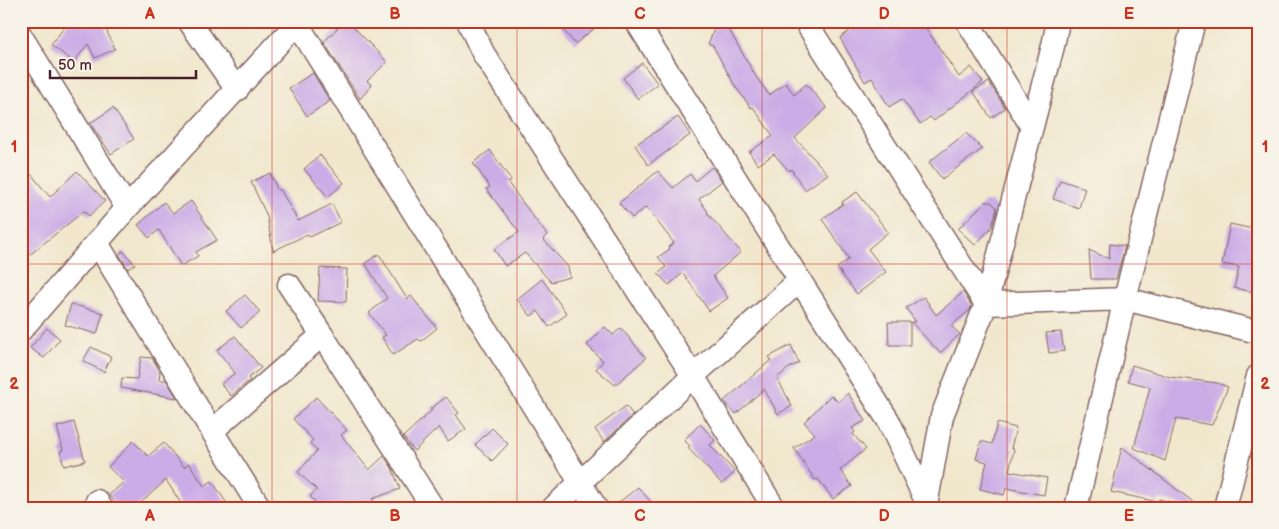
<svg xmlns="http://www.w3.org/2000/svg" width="1279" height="529" font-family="'Balsamiq Sans',sans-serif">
	<rect width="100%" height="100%" fill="#f7f3e8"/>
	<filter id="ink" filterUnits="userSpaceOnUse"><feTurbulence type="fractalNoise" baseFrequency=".02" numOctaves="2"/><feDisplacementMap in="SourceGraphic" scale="10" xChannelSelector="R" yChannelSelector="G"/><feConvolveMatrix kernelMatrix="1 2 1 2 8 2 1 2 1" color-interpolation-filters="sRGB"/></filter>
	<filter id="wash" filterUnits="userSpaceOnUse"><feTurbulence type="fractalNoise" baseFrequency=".0096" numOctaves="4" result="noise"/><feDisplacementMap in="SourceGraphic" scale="20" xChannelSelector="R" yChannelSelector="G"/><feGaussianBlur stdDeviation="1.12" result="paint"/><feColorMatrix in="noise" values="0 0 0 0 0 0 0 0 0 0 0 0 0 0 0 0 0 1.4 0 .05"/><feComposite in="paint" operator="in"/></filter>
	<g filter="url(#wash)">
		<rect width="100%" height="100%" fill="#f1e7cd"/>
		<g id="blocks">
			<path fill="#caace6" d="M 69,21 L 102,21 L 115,49 L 95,58 L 88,44 L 74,62 L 51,45 Z
				M 344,21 L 348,21 L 387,62 L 367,81 L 372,85 L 360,99 L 324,42 Z
				M 556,21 L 603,21 L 575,44 Z
				M 724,21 L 755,75 L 769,95 L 786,83 L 794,95 L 806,84 L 827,108 L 795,138 L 828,174 L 805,190 L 791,169 L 789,171 L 774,154 L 758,165 L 749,152 L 773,136 L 753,107 L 751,108 L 735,86 L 713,46 L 708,44 L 716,25 Z
				M 863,21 L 921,21 L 959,77 L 971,67 L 983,82 L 934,121 L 930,117 L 920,124 L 902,99 L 889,107 L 872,78 L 865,82 L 840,38 Z
				M 642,63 L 658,84 L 638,99 L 623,78 Z
				M 313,73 L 330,101 L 307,116 L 289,88 Z
				M 989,82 L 1005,108 L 991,118 L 973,91 Z
				M 113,108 L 134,139 L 111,154 L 90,123 Z
				M 678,117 L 690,135 L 648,165 L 635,145 Z
				M 966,133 L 982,149 L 942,179 L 929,162 Z
				M 490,150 L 511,180 L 508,183 L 547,235 L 543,239 L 568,267 L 570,277 L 551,282 L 525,253 L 505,266 L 494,249 L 519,232 L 486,189 L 490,187 L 473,163 Z
				M 320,155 L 344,183 L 328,197 L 304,169 Z
				M 21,162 L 50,197 L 77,171 L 105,201 L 89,216 L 84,211 L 27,257 L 21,246 L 29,205 L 21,196 Z
				M 712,167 L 722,181 L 699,199 L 708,212 L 707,213 L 741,252 L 713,276 L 728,298 L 709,311 L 683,273 L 669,285 L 658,274 L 666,267 L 658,257 L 670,249 L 668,247 L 674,243 L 646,207 L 632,218 L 619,203 L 658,171 L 673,188 L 690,174 L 695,181 Z
				M 270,173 L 278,191 L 280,189 L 298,221 L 332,204 L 341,222 L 310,237 L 308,234 L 273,251 L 267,216 L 251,182 Z
				M 1060,180 L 1085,188 L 1079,208 L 1053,199 Z
				M 857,192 L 888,232 L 868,249 L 886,272 L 857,294 L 837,268 L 849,259 L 822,219 L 843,204 L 842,202 Z
				M 191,201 L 217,240 L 196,252 L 198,256 L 181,266 L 159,230 L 149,238 L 138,225 L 164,202 L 173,213 Z
				M 985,202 L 991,202 L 997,208 L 992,227 L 975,245 L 958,229 Z
				M 1230,224 L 1258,230 L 1254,253 L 1258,254 L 1258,293 L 1234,288 L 1239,267 L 1222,264 Z
				M 1110,244 L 1125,246 L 1116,279 L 1091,279 L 1089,250 L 1109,259 Z
				M 123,251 L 135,264 L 128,269 L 119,254 Z
				M 379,254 L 407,299 L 411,296 L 437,328 L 421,341 L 418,339 L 393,355 L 382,337 L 386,335 L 369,313 L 387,298 L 365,263 Z
				M 320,268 L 347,269 L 346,302 L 318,301 Z
				M 542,279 L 567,314 L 549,327 L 538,311 L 531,316 L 517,299 Z
				M 963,292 L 971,305 L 970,310 L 951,326 L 960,334 L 940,353 L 911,322 L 916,322 L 906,308 L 924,297 L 936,315 Z
				M 245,295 L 260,312 L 241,328 L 226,311 Z
				M 71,304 L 103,313 L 97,334 L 65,325 Z
				M 888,322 L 910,322 L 910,345 L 889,345 Z
				M 605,327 L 613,335 L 621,328 L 646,358 L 615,385 L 596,369 L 603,361 L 587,345 Z
				M 47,328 L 60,339 L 44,358 L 30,348 Z
				M 1061,332 L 1064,351 L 1049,353 L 1046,333 Z
				M 235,336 L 261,368 L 248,378 L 250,380 L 231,396 L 221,384 L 235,373 L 217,350 Z
				M 791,345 L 799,363 L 789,368 L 777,378 L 792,406 L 778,414 L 764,389 L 736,414 L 724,401 L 771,360 L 769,357 Z
				M 91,347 L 111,357 L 104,372 L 83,361 Z
				M 141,357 L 152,358 L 160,371 L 159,380 L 166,380 L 177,398 L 121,388 L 122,378 L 137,379 Z
				M 1132,365 L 1170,377 L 1217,383 L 1228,387 L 1212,425 L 1176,419 L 1165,461 L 1134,448 L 1150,387 L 1128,381 Z
				M 848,393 L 865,421 L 852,428 L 855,432 L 853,434 L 866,449 L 840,470 L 852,486 L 833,499 L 818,479 L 815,480 L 794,448 L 815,434 L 804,422 L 831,395 L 838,402 Z
				M 316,397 L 347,430 L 341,435 L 369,470 L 384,456 L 392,468 L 400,489 L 372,499 L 380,508 L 320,508 L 310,496 L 317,490 L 298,472 L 317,451 L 310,443 L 313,440 L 293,419 Z
				M 446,397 L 459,413 L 456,415 L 466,429 L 448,441 L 439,427 L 414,451 L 403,437 L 432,410 L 430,409 Z
				M 626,406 L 633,415 L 604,442 L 595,429 Z
				M 74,422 L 85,461 L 64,466 L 60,451 L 63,450 L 57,427 Z
				M 997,423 L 1016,428 L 1011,448 L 1014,449 L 1009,471 L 1047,478 L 1044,495 L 1006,488 L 1004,495 L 980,489 L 987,462 L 976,459 L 981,441 L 992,444 Z
				M 700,424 L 715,440 L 710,445 L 735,472 L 722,484 L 688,448 L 690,446 L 684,440 Z
				M 492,428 L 508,444 L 492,461 L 475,445 Z
				M 133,441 L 148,456 L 164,443 L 184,467 L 189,463 L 204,486 L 212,481 L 230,508 L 184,508 L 166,480 L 135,508 L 119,508 L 109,495 L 124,482 L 108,467 Z
				M 1122,447 L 1201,508 L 1193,508 L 1159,499 L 1158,502 L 1111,492 Z
				M 638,487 L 656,508 L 612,508 Z"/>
		</g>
	</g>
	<g filter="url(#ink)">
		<use href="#blocks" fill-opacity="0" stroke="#846564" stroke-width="1"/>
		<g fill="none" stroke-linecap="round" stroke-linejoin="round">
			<defs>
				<path id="minor" d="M 189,21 L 237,90
					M 468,21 L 483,53 L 693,376 L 774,508
					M 636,21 L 888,420 L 927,503
					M 805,21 L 986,304 L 1125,299 L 1258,332
					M 967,21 L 1032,127
					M 297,23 L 596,508
					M 21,36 L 127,208
					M 97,243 L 212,431 L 322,335 L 433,508
					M 289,285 L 322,335
					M 21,330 L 127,208 L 299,21
					M 212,431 L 260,508
					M 97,501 L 101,508
					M 926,506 L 942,416 L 986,304 L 1053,46 L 1058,21
					M 553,508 L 693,376 L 800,280
					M 1076,508 L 1125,299 L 1194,21
					M 1225,508 L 1258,376"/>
			</defs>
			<use href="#minor" stroke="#846564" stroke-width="25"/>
			<use href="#minor" stroke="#fff" stroke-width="22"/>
		</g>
	</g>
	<path fill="none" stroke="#c8321e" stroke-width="1" stroke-opacity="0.55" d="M 272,21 L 272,508M 517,21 L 517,508M 762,21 L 762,508M 1007,21 L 1007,508M 21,264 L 1258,264"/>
	<rect width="1279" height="529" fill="none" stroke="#f7f3e8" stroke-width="55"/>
	<path d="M50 70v8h146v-8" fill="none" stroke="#4a1f2b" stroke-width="2.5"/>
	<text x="58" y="70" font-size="15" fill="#4a1f2b" stroke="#f7f3e8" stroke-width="4" paint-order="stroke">50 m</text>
	<rect x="28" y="28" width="1224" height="474" fill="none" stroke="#c8321e" stroke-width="2"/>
	<g font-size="16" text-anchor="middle" font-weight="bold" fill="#c8321e">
		<text x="150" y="19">A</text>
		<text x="395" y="19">B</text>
		<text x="640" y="19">C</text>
		<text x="884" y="19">D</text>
		<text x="1129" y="19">E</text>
		<text x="14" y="152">1</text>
		<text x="1265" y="152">1</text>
		<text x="14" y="389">2</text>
		<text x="1265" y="389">2</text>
		<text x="150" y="521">A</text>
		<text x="395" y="521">B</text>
		<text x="640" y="521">C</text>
		<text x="884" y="521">D</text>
		<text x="1129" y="521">E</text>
	</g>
</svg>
